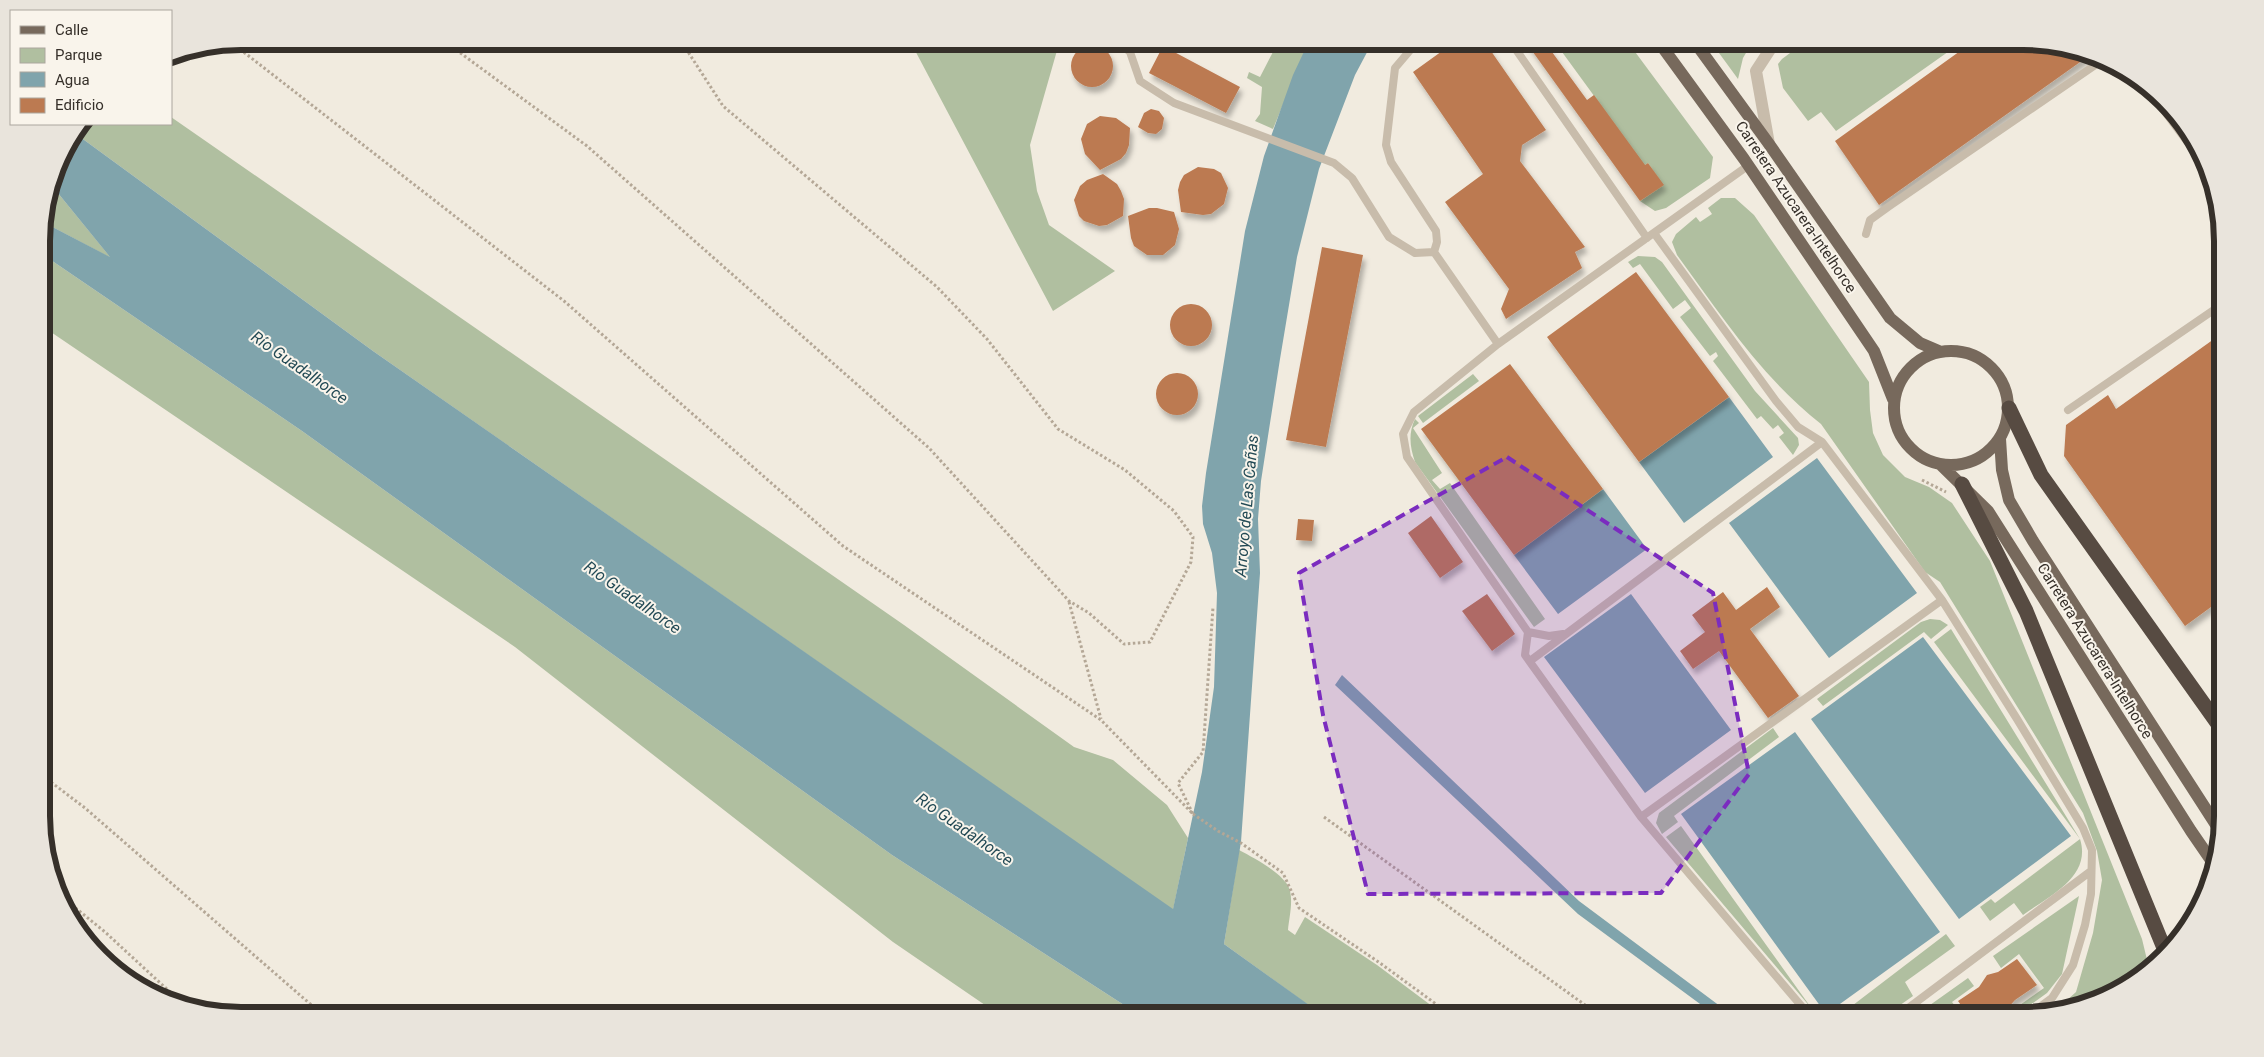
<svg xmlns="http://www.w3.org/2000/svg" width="2264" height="1057" font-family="Roboto,sans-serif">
	<defs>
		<filter id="shadow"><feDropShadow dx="3" dy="5.5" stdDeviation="2.5" flood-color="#0004"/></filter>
	</defs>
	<rect width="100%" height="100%" fill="#f1ebdf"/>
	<path fill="#b0bfa0" d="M 910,41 L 1045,41 L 1058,47 L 1030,145 L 1037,191 L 1049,225 L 1115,271 L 1053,311 Z
		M 1272,41 L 1309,41 L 1273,129 L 1255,121 L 1260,114 L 1262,87 L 1247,78 L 1249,72 L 1260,77 L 1274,50 L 1269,46 Z
		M 1554,41 L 1627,41 L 1713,157 L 1710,178 L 1666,208 L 1655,211 L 1640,201 L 1663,185 L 1648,163 L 1624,179 L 1635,152 Z
		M 1753,41 L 1743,58 L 1738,79 L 1711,42 Z
		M 1806,41 L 1961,41 L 1962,42 L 1836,131 L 1821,112 L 1808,121 L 1783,88 L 1778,64 L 1782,59 Z
		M 171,117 L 904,625 L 1074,747 L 1113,760 L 1167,805 L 1188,838 L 1173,910 L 373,351 L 76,134 L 84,124 L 171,124 Z
		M 53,187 L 111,258 L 43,222 Z
		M 1721,198 L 1735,198 L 1754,215 L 1869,382 L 1870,410 L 1873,433 L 1883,455 L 1905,477 L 1929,487 L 1952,503 L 1990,561 L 2142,939 L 2149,968 C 2122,993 2091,1004 2055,1011 L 2076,992 L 2093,933 L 2102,880 L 2097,851 L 2083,813 L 1940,582 L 1925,572 L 1821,424 C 1762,378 1721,315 1677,255 L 1672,242 L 1676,234 L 1696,217 L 1700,222 L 1712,214 L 1708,208 Z
		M 42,254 L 302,431 L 892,855 L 1141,1016 L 1001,1016 L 893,942 L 515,647 L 42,326 Z
		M 1638,256 L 1655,257 L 1662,262 L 1755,391 L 1798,438 L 1799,445 L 1793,455 L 1779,437 L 1784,433 L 1778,425 L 1773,429 L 1761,416 L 1757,419 L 1713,361 L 1718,356 L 1716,352 L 1710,356 L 1680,317 L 1691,308 L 1685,300 L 1673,309 L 1640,264 L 1633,268 L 1628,262 Z
		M 1473,374 L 1479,381 L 1423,423 L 1418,416 Z
		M 1415,419 L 1419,423 L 1413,428 L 1442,473 L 1432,480 L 1440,489 L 1450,483 L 1545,619 L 1534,627 L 1415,462 C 1410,447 1408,434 1415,419 Z
		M 1930,619 L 1940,620 L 1948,625 L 1931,639 L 1924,632 L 1823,706 L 1817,699 L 1921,622 Z
		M 1951,629 L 2080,839 C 2092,877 2049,896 2023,915 L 2014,903 L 1990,921 L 1980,907 L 1991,899 L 1995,903 L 2080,839 L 1934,642 Z
		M 1773,728 L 1779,737 L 1674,816 L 1678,822 L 1662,834 L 1656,823 L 1659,813 Z
		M 1681,826 L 1812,1009 L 1666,837 Z
		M 1239,850 C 1254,858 1277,870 1287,884 C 1295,896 1289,917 1288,930 L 1295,935 L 1305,917 L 1377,965 L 1444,1015 L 1322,1015 L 1224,944 Z
		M 2079,896 L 2062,974 L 2047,993 L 2023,1010 L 2020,1005 L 2044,988 L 2019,954 L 2001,968 L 1993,956 Z
		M 1946,934 L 1955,946 L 1905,982 L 1913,996 L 1886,1015 L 1840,1015 Z
		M 1968,978 L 1974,986 L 1952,1002 L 1962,1015 L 1916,1015 Z"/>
	<path fill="#80a4ac" d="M 1309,41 L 1373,41 L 1355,75 L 1319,169 L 1297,257 L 1280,359 L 1261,481 L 1258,519 L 1260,573 L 1241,842 L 1224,944 L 1323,1015 L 1141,1016 L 892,855 L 302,431 L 42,254 L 43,222 L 110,257 L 53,187 L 62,153 L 76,134 L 373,351 L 1173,909 L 1202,772 L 1214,687 L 1217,593 L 1212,553 L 1203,524 L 1202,506 L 1206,473 L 1245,231 L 1264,156 L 1293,75 Z
		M 1729,397 L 1773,457 L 1684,523 L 1639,462 Z
		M 1817,458 L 1917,593 L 1829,658 L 1729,523 Z
		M 1603,489 L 1647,549 L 1558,614 L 1514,555 Z
		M 1631,594 L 1731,730 L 1645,793 L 1544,657 Z
		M 1923,637 L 2071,836 L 1959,919 L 1811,719 Z
		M 1342,675 L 1579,901 L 1732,1015 L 1715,1015 L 1578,914 L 1335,685 Z
		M 1795,732 L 1940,932 L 1826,1014 L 1681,814 Z"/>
	<path fill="#bc7a51" filter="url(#shadow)" d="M 1456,41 L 1484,41 L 1546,130 L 1522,145 L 1520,161 L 1585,247 L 1575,252 L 1582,268 L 1506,319 L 1501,309 L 1509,289 L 1445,202 L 1483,174 L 1413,72 Z
		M 1525,41 L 1544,41 L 1587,100 L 1594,95 L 1645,165 L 1648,163 L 1664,185 L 1640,201 Z
		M 1974,41 L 2023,41 L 2090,55 L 1879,205 L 1835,141 Z
		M1071 66a21 21 0 1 1 42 0a21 21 0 1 1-42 0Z
		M 1163,46 L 1240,87 L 1226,113 L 1149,73 Z
		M 1151,109 L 1159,111 L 1164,118 L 1162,129 L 1156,134 L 1148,133 L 1138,127 L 1144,113 Z
		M 1100,116 L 1116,118 L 1130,128 L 1129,145 L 1126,153 L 1121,159 L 1100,170 L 1085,154 L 1081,139 L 1087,124 Z
		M 1198,167 L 1214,169 L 1221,173 L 1228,188 L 1224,204 L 1211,214 L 1203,215 L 1181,212 L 1178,190 L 1180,182 L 1184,175 Z
		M 1103,174 L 1117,184 L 1121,191 L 1124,199 L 1123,216 L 1107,225 L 1099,226 L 1084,221 L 1079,216 L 1074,200 L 1080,186 L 1087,180 Z
		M 1149,208 L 1157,208 L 1174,212 L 1179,229 L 1175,245 L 1163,255 L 1147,255 L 1134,246 L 1131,238 L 1128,216 Z
		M 1322,247 L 1363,255 L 1326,447 L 1286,440 Z
		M 1636,272 L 1729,397 L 1639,462 L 1547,337 Z
		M1170 325a21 21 0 1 1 42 0a21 21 0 1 1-42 0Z
		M 2221,334 L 2222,599 L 2185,626 L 2064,456 L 2066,425 L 2108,395 L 2116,409 Z
		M 1510,364 L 1603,489 L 1514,555 L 1421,429 Z
		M1156 394a21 21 0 1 1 42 0a21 21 0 1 1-42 0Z
		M 1431,516 L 1463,562 L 1440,578 L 1408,533 Z
		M 1298,519 L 1314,520 L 1312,541 L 1296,540 Z
		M 1767,587 L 1780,607 L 1750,629 L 1799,696 L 1768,718 L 1719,651 L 1693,669 L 1680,651 L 1705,632 L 1692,615 L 1723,592 L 1736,610 Z
		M 1487,594 L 1515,634 L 1492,651 L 1462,611 Z
		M 2017,959 L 2037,985 L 2015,1000 L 2006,1010 L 1998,1011 L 1993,1015 L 1968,1015 L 1958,1001 L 1979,987 L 1987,975 L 1998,972 Z"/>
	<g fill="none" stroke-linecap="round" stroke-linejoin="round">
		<path stroke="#b4a796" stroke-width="3" stroke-dasharray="2.5 2.5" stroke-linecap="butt" d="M 444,41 L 587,146 L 929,448 L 1069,601 L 1089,613 L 1124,644 L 1150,642 L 1191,562 L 1193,537 L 1174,511 L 1125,470 L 1058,429 L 987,339 L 937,287 L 723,106 L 681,41
			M 232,43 L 564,301 L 843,546 L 1101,720 L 1193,814 L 1178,783 L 1203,752 L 1213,607
			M 1922,480 L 1946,492
			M 1069,602 L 1101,719
			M 43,776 L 85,808 L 324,1016
			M 1193,814 L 1218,831 L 1241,843 L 1283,873 L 1299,908 L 1380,963 L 1451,1015
			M 1324,817 L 1599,1015
			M 56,892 L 105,932 L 183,1004"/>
		<path stroke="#c8bcab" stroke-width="8" d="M 1117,41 L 1130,52 L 1140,81 L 1174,103 L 1334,163 L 1352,178 L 1389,237 L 1415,253 L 1434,252 L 1498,344
			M 1418,41 L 1395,68 L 1386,145 L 1391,162 L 1436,231 L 1437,242 L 1434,252
			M 1510,41 L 1647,238
			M 1749,165 L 1498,344 L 1414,412 L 1403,434 L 1407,457 L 1528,632 L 1525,655 L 1641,817 L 1809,1015
			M 1654,233 L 1776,401 L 1798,427 L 1822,442 L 1942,600 L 2017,719 L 2083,828 L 2092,850 L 2091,894 L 2085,925 L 2073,965 L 2052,998 L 2029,1015
			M 1866,234 L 1870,220 L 1888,207 L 2104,59
			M 2068,410 L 2221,305
			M 1528,632 L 1549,636 L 1563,634
			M 1530,661 L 1822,442
			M 1641,817 L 1942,600
			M 1899,1015 L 2091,871"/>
		<path stroke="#c8bcab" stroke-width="12" d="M 2149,87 L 2207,165
			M 1769,144 L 1756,71 L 1771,48 L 1780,41"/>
		<path stroke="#77695c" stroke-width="12" d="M 1658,41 L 1744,159 L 1874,351 L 1893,399
			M 1694,41 L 1769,144 L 1890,318 L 1920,343 L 1941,352
			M1894 408a57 57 0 1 1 114 0a57 57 0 1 1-114 0Z
			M 2000,439 L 2002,470 L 2009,500 L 2033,541 L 2220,831
			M 1941,465 L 1988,511 L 2191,831 L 2213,863"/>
		<path stroke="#574b42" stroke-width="15" d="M 2009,408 L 2041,475 L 2223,731
			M 1962,484 L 2026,611 L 2166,953"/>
	</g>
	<path fill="#7b2cbf" fill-opacity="0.2" stroke="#7b2cbf" stroke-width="4" stroke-dasharray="10 6" stroke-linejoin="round" d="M 1507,457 L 1713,593 L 1749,774 L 1661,893 L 1368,894 L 1323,715 L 1299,573 Z"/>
	<g text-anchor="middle" stroke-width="4" stroke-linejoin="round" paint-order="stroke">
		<g font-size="15" fill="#36302a" stroke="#f9f4eb">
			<text transform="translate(1796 207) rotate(56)" y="5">Carretera Azucarera-Intelhorce</text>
			<text transform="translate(2095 651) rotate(58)" y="5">Carretera Azucarera-Intelhorce</text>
		</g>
		<g font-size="16" font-style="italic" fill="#234a55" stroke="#f9f4eb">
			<text transform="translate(300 367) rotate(35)" y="6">Río Guadalhorce</text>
			<text transform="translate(1246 506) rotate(-85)" y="6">Arroyo de Las Cañas</text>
			<text transform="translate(633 597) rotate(35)" y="6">Río Guadalhorce</text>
			<text transform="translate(965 829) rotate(35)" y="6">Río Guadalhorce</text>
		</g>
	</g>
	<path d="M0 0H2264V1057H0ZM241 50H2023A191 191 0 0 1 2214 241V816A191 191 0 0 1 2023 1007H241A191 191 0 0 1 50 816V241A191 191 0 0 1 241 50Z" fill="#e9e4dc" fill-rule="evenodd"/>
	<path fill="none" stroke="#36302a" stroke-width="6" d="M241 50H2023A191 191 0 0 1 2214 241V816A191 191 0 0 1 2023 1007H241A191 191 0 0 1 50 816V241A191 191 0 0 1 241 50Z"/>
	<rect x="10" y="10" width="162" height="115" fill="#f9f4eb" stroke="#aba69e"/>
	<rect x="20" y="26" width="25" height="8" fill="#77695c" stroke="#aba69e"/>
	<text x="55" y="35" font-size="15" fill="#36302a">Calle</text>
	<rect x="20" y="48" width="25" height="15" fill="#b0bfa0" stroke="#aba69e"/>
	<text x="55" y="60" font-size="15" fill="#36302a">Parque</text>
	<rect x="20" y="72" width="25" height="15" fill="#80a4ac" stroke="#aba69e"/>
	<text x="55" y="85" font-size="15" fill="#36302a">Agua</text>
	<rect x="20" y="98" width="25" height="15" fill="#bc7a51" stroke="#aba69e"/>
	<text x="55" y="110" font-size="15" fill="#36302a">Edificio</text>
</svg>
